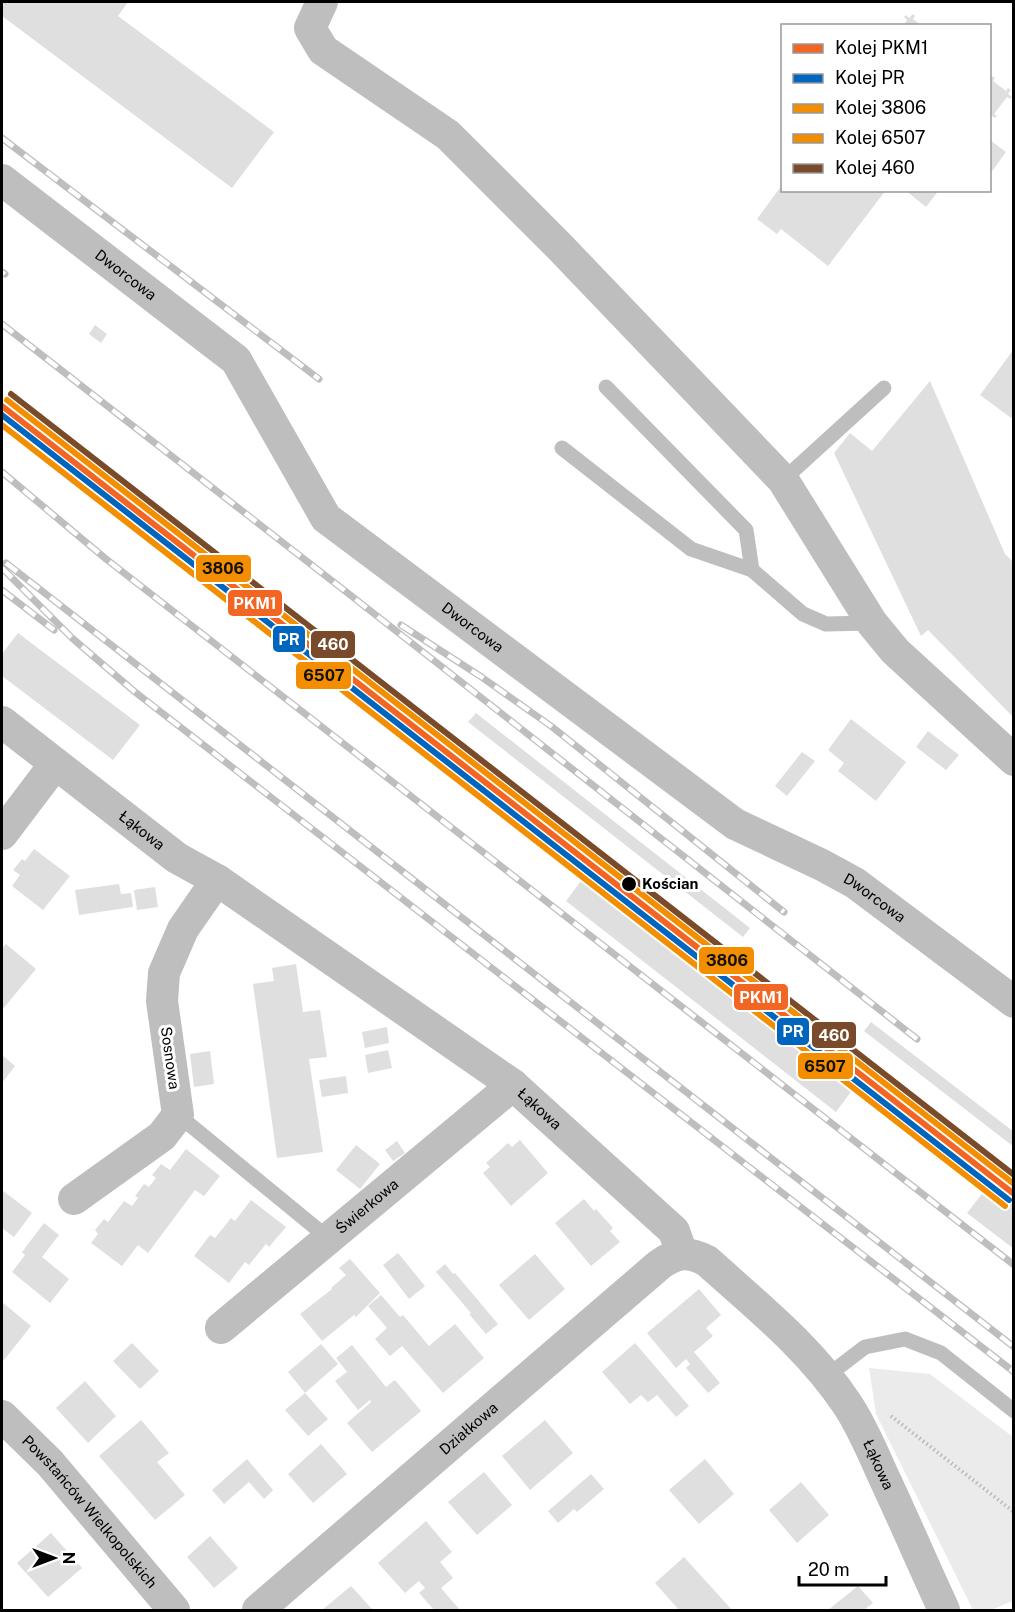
<svg xmlns="http://www.w3.org/2000/svg" width="1015" height="1612" font-family="'Public Sans',sans-serif">
	<rect width="100%" height="100%" fill="#fff"/>
	<path fill="#ebebeb" d="M 869,1368 L 930,1374 L 1013,1437 L 1013,1601 L 991,1610 L 973,1610 L 876,1414 Z"/>
	<path fill="#dfdfdf" d="M 2,2 L 128,2 L 118,16 L 274,132 L 232,188 L 2,16 Z
		M 913,14 L 915,16 L 913,19 L 922,26 L 903,26 L 907,20 L 904,17 L 906,15 L 909,18 Z
		M 992,76 L 995,78 L 993,81 L 1006,91 L 1008,88 L 1011,90 L 1008,94 L 1012,97 L 1010,99 L 1007,97 L 994,114 L 997,116 L 995,118 L 992,116 L 990,119 L 990,80 Z
		M 990,140 L 1006,152 L 990,174 Z
		M 782,185 L 782,190 L 886,190 L 828,266 L 781,229 L 777,234 L 757,219 Z
		M 905,190 L 939,190 L 926,207 Z
		M 95,325 L 107,334 L 101,343 L 89,334 Z
		M 1014,349 L 1014,420 L 980,395 Z
		M 930,381 L 1005,554 L 1014,563 L 1014,718 L 928,630 L 921,636 L 834,453 L 850,433 L 872,451 Z
		M 18,633 L 140,725 L 113,760 L 2,676 L 2,654 Z
		M 476,713 L 750,928 L 743,937 L 468,722 Z
		M 851,719 L 906,762 L 876,801 L 838,771 L 844,763 L 828,750 Z
		M 928,731 L 959,755 L 946,770 L 916,747 Z
		M 802,752 L 815,761 L 787,796 L 775,786 Z
		M 34,849 L 70,876 L 43,910 L 12,886 L 20,875 L 13,870 L 22,859 L 25,861 Z
		M 586,874 L 856,1085 L 836,1112 L 566,901 Z
		M 119,884 L 121,894 L 131,893 L 133,907 L 79,915 L 75,890 Z
		M 155,887 L 158,907 L 137,910 L 134,890 Z
		M 6,944 L 36,969 L 2,1010 L 2,949 Z
		M 296,964 L 303,1012 L 320,1010 L 327,1057 L 309,1059 L 323,1152 L 277,1158 L 253,984 L 274,981 L 272,968 Z
		M 871,1022 L 1014,1132 L 1014,1147 L 864,1031 Z
		M 387,1027 L 389,1043 L 365,1048 L 362,1032 Z
		M 388,1050 L 392,1068 L 368,1073 L 365,1055 Z
		M 210,1051 L 214,1084 L 194,1087 L 190,1054 Z
		M 2,1055 L 15,1066 L 2,1083 Z
		M 346,1076 L 348,1093 L 322,1097 L 319,1080 Z
		M 520,1140 L 548,1173 L 511,1206 L 483,1173 L 490,1167 L 486,1163 L 508,1143 L 512,1147 Z
		M 397,1141 L 405,1153 L 393,1161 L 385,1150 Z
		M 356,1145 L 380,1164 L 360,1189 L 336,1170 Z
		M 186,1149 L 220,1176 L 204,1196 L 195,1190 L 148,1253 L 138,1245 L 122,1266 L 91,1243 L 98,1234 L 95,1230 L 104,1219 L 108,1222 L 124,1201 L 132,1206 L 138,1198 L 135,1196 L 144,1184 L 149,1187 L 156,1178 L 152,1175 L 161,1164 L 170,1170 Z
		M 988,1186 L 1014,1206 L 1014,1249 L 967,1213 Z
		M 2,1190 L 32,1213 L 14,1237 L 2,1228 Z
		M 584,1199 L 594,1211 L 596,1209 L 613,1228 L 610,1231 L 620,1242 L 591,1266 L 555,1223 Z
		M 251,1200 L 286,1227 L 269,1247 L 266,1244 L 249,1265 L 245,1262 L 229,1283 L 194,1256 L 210,1235 L 215,1238 L 231,1218 L 235,1221 Z
		M 44,1223 L 59,1235 L 42,1257 L 69,1279 L 50,1303 L 12,1272 L 25,1255 L 22,1252 Z
		M 398,1253 L 425,1286 L 409,1299 L 383,1265 Z
		M 535,1254 L 565,1289 L 529,1320 L 499,1285 Z
		M 350,1259 L 380,1293 L 356,1317 L 354,1315 L 322,1341 L 300,1314 L 332,1289 L 331,1288 L 346,1275 L 339,1268 Z
		M 445,1264 L 453,1274 L 455,1273 L 498,1324 L 486,1334 L 469,1314 L 471,1313 L 436,1272 Z
		M 699,1289 L 721,1315 L 706,1328 L 713,1336 L 694,1352 L 720,1383 L 708,1393 L 686,1368 L 690,1364 L 686,1359 L 676,1368 L 647,1333 Z
		M 381,1295 L 400,1317 L 403,1315 L 429,1346 L 455,1324 L 484,1358 L 443,1393 L 402,1346 L 390,1356 L 375,1339 L 387,1328 L 368,1306 Z
		M 2,1302 L 31,1326 L 4,1360 L 2,1359 Z
		M 132,1343 L 159,1371 L 140,1389 L 113,1361 Z
		M 635,1343 L 689,1406 L 676,1417 L 657,1395 L 648,1402 L 641,1395 L 630,1404 L 602,1372 Z
		M 321,1344 L 338,1364 L 305,1393 L 288,1372 Z
		M 352,1345 L 386,1387 L 395,1380 L 421,1411 L 372,1452 L 347,1423 L 371,1402 L 370,1400 L 358,1410 L 335,1381 L 347,1372 L 336,1358 Z
		M 85,1381 L 116,1416 L 88,1443 L 56,1408 Z
		M 305,1393 L 328,1419 L 308,1436 L 285,1410 Z
		M 141,1420 L 169,1453 L 157,1462 L 185,1495 L 155,1520 L 99,1456 Z
		M 545,1420 L 573,1453 L 530,1490 L 502,1456 Z
		M 321,1444 L 347,1474 L 313,1503 L 288,1474 Z
		M 247,1459 L 273,1490 L 264,1499 L 249,1482 L 224,1504 L 212,1490 Z
		M 705,1459 L 734,1494 L 699,1524 L 669,1490 Z
		M 484,1472 L 512,1505 L 477,1535 L 448,1502 Z
		M 591,1474 L 604,1489 L 577,1512 L 574,1509 L 558,1523 L 548,1511 Z
		M 801,1482 L 829,1515 L 797,1543 L 769,1510 Z
		M 426,1521 L 452,1552 L 440,1562 L 453,1578 L 441,1588 L 460,1610 L 434,1610 L 419,1593 L 425,1588 L 419,1581 L 405,1593 L 378,1563 Z
		M 51,1533 L 82,1568 L 48,1597 L 17,1563 Z
		M 210,1536 L 238,1568 L 214,1588 L 187,1557 Z
		M 684,1557 L 732,1610 L 679,1610 L 655,1583 Z
		M 351,1586 L 373,1610 L 322,1610 Z
		M 858,1586 L 873,1603 L 864,1610 L 828,1610 Z"/>
	<g fill="none" stroke-linecap="round" stroke-linejoin="round">
		<path stroke="#b9b9b9" stroke-width="4" stroke-dasharray="1.5 3" stroke-linecap="butt" d="M 891,1416 L 1014,1512"/>
		<path stroke="#bebebe" stroke-width="15" d="M 606,387 L 746,530 L 752,570
			M 562,448 L 691,549 L 752,570 L 803,614 L 826,624 L 872,623
			M 783,480 L 884,388
			M 178,1115 L 328,1238
			M 827,1376 L 865,1347 L 905,1339 L 941,1353 L 1014,1411"/>
		<g stroke="#bebebe" stroke-width="32">
			<path d="M 322,2 L 310,28 L 323,50 L 448,135 L 558,245 L 783,480 L 872,623 L 895,651 L 1014,760"/>
			<path id="s1" d="M 2,180 L 236,360 L 326,518 L 735,824 L 822,865 L 855,883 L 1014,1002"/>
			<path id="s2" d="M 2,722 L 177,858 L 217,880 L 513,1085 L 674,1231 L 682,1254"/>
			<path d="M 2,834 L 55,764"/>
			<path d="M 74,1199 L 162,1136 L 178,1115 L 162,1001 L 164,973 L 183,929 L 217,880"/>
			<path id="s3" d="M 221,1328 L 513,1085"/>
			<path id="s4" d="M 2,1416 L 50,1463 L 174,1610"/>
			<path id="s5" d="M 258,1610 L 659,1265 C 677,1252 688,1251 707,1261 C 757,1306 810,1348 847,1404 C 864,1429 875,1459 888,1486 C 907,1527 925,1569 944,1610"/>
		</g>
		<defs>
			<path id="rail" d="M 2,138 L 319,379
				M 2,272 L 5,274
				M 2,324 L 340,587 L 917,1039
				M 2,472 L 106,559 L 1014,1265
				M 6,563 L 1014,1347
				M 2,568 L 72,638 L 135,692 L 1014,1372
				M 2,590 L 54,630
				M 401,625 L 480,676 L 551,726 L 784,912"/>
		</defs>
		<use href="#rail" stroke="#bebebe" stroke-width="7"/>
		<use href="#rail" stroke="#fff" stroke-width="4.5" stroke-dasharray="14" stroke-linecap="butt"/>
		<defs>
			<path id="rail-1" d="M 2,406 L 1014,1194"/>
			<path id="rail-2" d="M 2,415 L 1009,1200"/>
			<path id="rail-3" d="M 7,400 L 1014,1184"/>
			<path id="rail-4" d="M 2,425 L 1005,1206"/>
			<path id="rail-5" d="M 11,394 L 1014,1175"/>
		</defs>
		<use href="#rail-1" stroke="#fff" stroke-width="10"/>
		<use href="#rail-2" stroke="#fff" stroke-width="10"/>
		<use href="#rail-3" stroke="#fff" stroke-width="10"/>
		<use href="#rail-4" stroke="#fff" stroke-width="10"/>
		<use href="#rail-5" stroke="#fff" stroke-width="10"/>
		<use href="#rail-1" stroke="#f26522" stroke-width="6"/>
		<use href="#rail-2" stroke="#0065bd" stroke-width="6"/>
		<use href="#rail-3" stroke="#f28e00" stroke-width="6"/>
		<use href="#rail-4" stroke="#f28e00" stroke-width="6"/>
		<use href="#rail-5" stroke="#7a4b2a" stroke-width="6"/>
	</g>
	<circle fill="#000" stroke="#fff" stroke-width="2" cx="629" cy="884" r="8"/>
	<g text-anchor="middle" stroke-width="6" stroke-linejoin="round" paint-order="stroke">
		<g font-size="15" fill="#000" stroke="#fff">
			<text dy="5" stroke="none"><textPath href="#s1" startOffset="156">Dworcowa</textPath></text>
			<text dy="5" stroke="none"><textPath href="#s1" startOffset="660">Dworcowa</textPath></text>
			<text dy="5" stroke="none"><textPath href="#s2" startOffset="177">Łąkowa</textPath></text>
			<text dy="5" stroke="none"><textPath href="#s1" startOffset="1146">Dworcowa</textPath></text>
			<text transform="translate(170 1058) rotate(82)" y="5">Sosnowa</text>
			<text dy="5" stroke="none"><textPath href="#s2" startOffset="663">Łąkowa</textPath></text>
			<text dy="5" stroke="none"><textPath href="#s3" startOffset="190">Świerkowa</textPath></text>
			<text dy="5" stroke="none"><textPath href="#s5" startOffset="278">Działkowa</textPath></text>
			<text dy="5" stroke="none"><textPath href="#s5" startOffset="850">Łąkowa</textPath></text>
			<text dy="5" stroke="none"><textPath href="#s4" startOffset="130">Powstańców Wielkopolskich</textPath></text>
		</g>
		<g font-size="15" font-weight="bold" fill="#000" stroke="#fff" text-anchor="start">
			<text x="642" y="889">Kościan</text>
		</g>
	</g>
	<g stroke="#fff" stroke-width="2">
		<rect x="195" y="554" width="57" height="29" rx="6" fill="#f28e00"/>
		<rect x="227" y="589" width="56" height="28" rx="6" fill="#f26522"/>
		<rect x="272" y="625" width="34" height="28" rx="6" fill="#0065bd"/>
		<rect x="310" y="630" width="46" height="29" rx="6" fill="#7a4b2a"/>
		<rect x="295" y="661" width="57" height="29" rx="6" fill="#f28e00"/>
		<rect x="698" y="946" width="57" height="29" rx="6" fill="#f28e00"/>
		<rect x="733" y="983" width="56" height="28" rx="6" fill="#f26522"/>
		<rect x="776" y="1017" width="34" height="29" rx="6" fill="#0065bd"/>
		<rect x="811" y="1021" width="46" height="28" rx="6" fill="#7a4b2a"/>
		<rect x="797" y="1052" width="57" height="28" rx="6" fill="#f28e00"/>
	</g>
	<g font-size="16" text-anchor="middle" font-weight="bold" fill="#fff">
		<text x="255" y="609">PKM1</text>
		<text x="289" y="645">PR</text>
		<text x="333" y="650">460</text>
		<text x="761" y="1003">PKM1</text>
		<text x="793" y="1037">PR</text>
		<text x="834" y="1041">460</text>
	</g>
	<g font-size="16" text-anchor="middle" font-weight="bold" fill="#111">
		<text x="223" y="574">3806</text>
		<text x="324" y="681">6507</text>
		<text x="727" y="966">3806</text>
		<text x="825" y="1072">6507</text>
	</g>
	<rect width="1015" height="1612" fill="none" stroke="#000000" stroke-width="6"/>
	<rect x="781" y="24" width="210" height="168" fill="#ffffff" stroke="#999999" stroke-width="1.5"/>
	<rect x="793" y="44" width="30" height="9" fill="#f26522" stroke="#999999" stroke-width="1.5"/>
	<text x="835" y="54" font-size="18" fill="#000000">Kolej PKM1</text>
	<rect x="793" y="74" width="30" height="9" fill="#0065bd" stroke="#999999" stroke-width="1.5"/>
	<text x="835" y="84" font-size="18" fill="#000000">Kolej PR</text>
	<rect x="793" y="104" width="30" height="9" fill="#f28e00" stroke="#999999" stroke-width="1.5"/>
	<text x="835" y="114" font-size="18" fill="#000000">Kolej 3806</text>
	<rect x="793" y="134" width="30" height="9" fill="#f28e00" stroke="#999999" stroke-width="1.5"/>
	<text x="835" y="144" font-size="18" fill="#000000">Kolej 6507</text>
	<rect x="793" y="164" width="30" height="9" fill="#7a4b2a" stroke="#999999" stroke-width="1.5"/>
	<text x="835" y="174" font-size="18" fill="#000000">Kolej 460</text>
	<g transform="translate(54 1558) rotate(90)" stroke="#ffffff" stroke-width="4.5" paint-order="stroke">
	<path d="M0-4.5L10 22L0 15L-10 22Z" fill="#000000"/>
	<text y="-9" font-size="16" font-weight="bold" text-anchor="middle" fill="#000000">N</text>
	</g>
	<path d="M799 1576v9h87v-9" fill="none" stroke="#000000" stroke-width="3"/>
	<text x="808" y="1576" font-size="18" fill="#000000" stroke="#ffffff" stroke-width="4.5" paint-order="stroke">20 m</text>
</svg>
